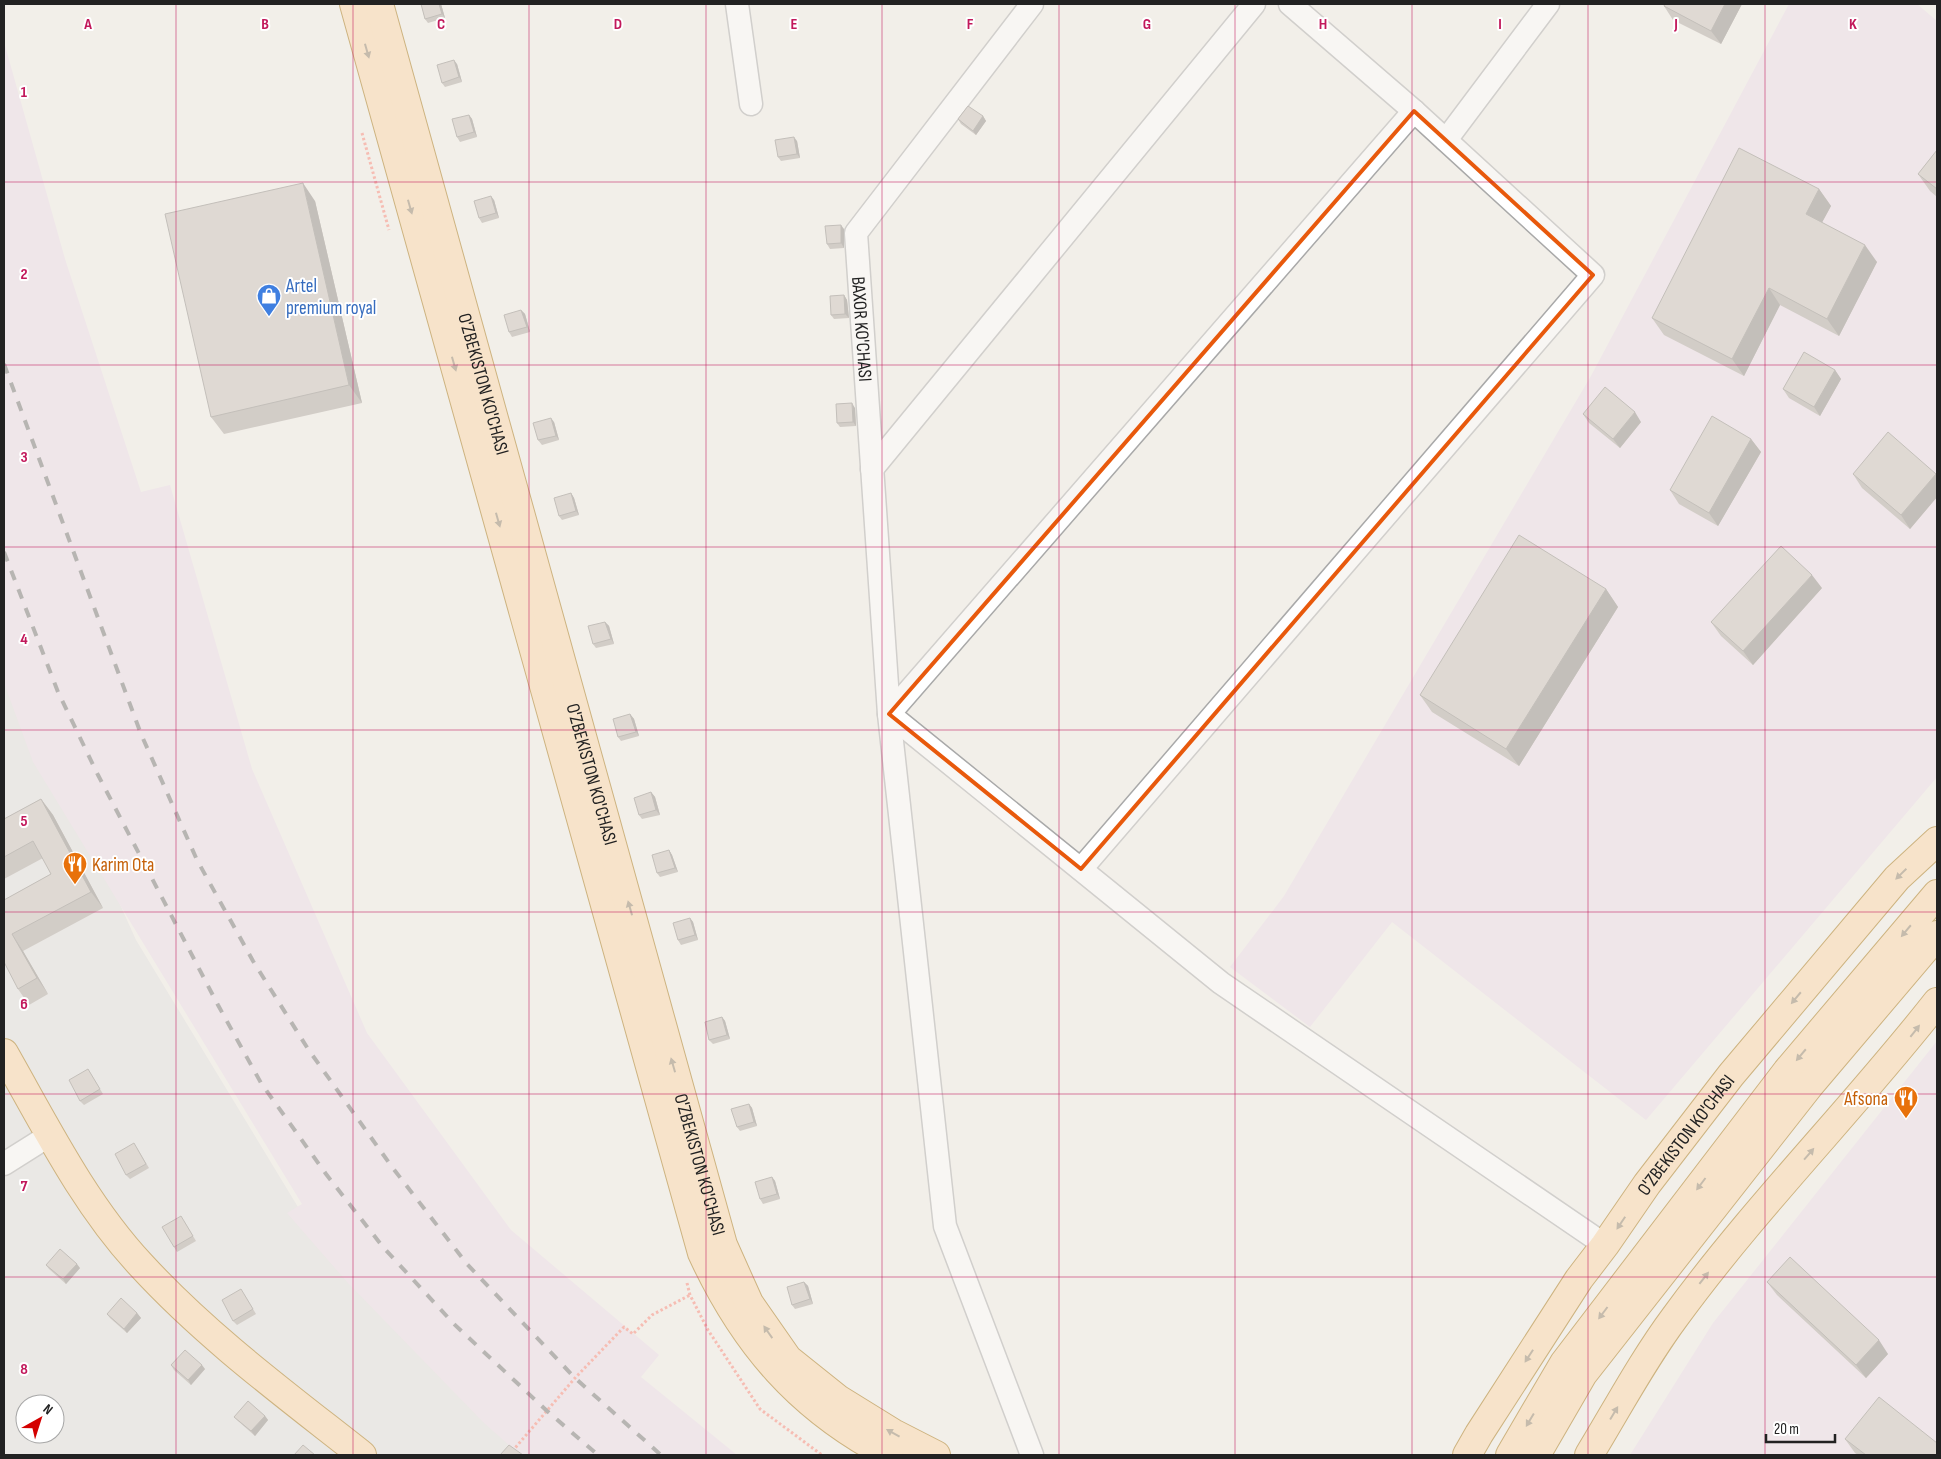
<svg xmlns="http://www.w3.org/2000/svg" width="1941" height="1459" font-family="'Sofia Sans Condensed',sans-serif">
	<rect width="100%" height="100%" fill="#f2efe9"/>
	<path fill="#e0dfdf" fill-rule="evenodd" d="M 4,647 L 136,940 L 304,1217 L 526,1455 L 4,1455 ZM 25,1404 L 55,1404 L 55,1434 L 25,1434 Z"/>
	<path fill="#ebdbe8" d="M 1789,4 L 1917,4 L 1937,21 L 1937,777 L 1646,1120 L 1392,922 L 1310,1027 L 1230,967 L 1284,896 L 1591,376 Z
		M 4,42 L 65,259 L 141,492 L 170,485 L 252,769 L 367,1033 L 511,1230 L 659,1355 L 641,1377 L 737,1455 L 520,1455 L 484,1423 L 347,1282 L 287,1213 L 302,1204 L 33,762 L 4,683 Z
		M 1937,1041 L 1937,1455 L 1630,1455 L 1713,1323 Z"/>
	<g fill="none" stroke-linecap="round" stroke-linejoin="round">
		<defs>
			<g id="minor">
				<path d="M 737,4 L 751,104"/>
				<path id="s1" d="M 1032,4 L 856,233 L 889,714 L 1221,983 L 1605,1245"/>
				<path d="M 1290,4 L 1414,111"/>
				<path d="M 1446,140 L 1548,4"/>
				<path d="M 872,469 L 1254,4"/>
				<path d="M 4,1164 L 50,1135"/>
				<path d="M 1032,1455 L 945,1226 L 889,714 L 1414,111 L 1593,275 L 1081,869"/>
			</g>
			<g id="major">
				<path d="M 354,4 L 702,1253 C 744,1344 800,1409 889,1455"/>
				<path id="s2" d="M 379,4 L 723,1245 L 749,1303 L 788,1359 L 838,1399 L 893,1433 L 936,1455"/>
				<path d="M 4,1053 C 45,1125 84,1204 141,1265 C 207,1337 286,1395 362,1455"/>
				<path id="s3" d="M 1467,1455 L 1479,1434 L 1579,1279 L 1605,1245 L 1647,1184 L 1731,1075 L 1897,878 L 1937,841"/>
				<path d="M 1510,1455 L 1564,1363 L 1787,1071 L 1937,894"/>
				<path d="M 1536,1455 L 1583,1374 L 1809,1086 L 1937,935"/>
				<path d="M 1589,1455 C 1617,1409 1643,1360 1675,1317 C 1756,1206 1853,1109 1937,1002"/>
			</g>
		</defs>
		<use href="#minor" stroke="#a9a9a9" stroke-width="25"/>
		<use href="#major" stroke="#a06b00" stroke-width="30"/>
		<path stroke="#fa8072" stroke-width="3" stroke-dasharray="2.5 2.5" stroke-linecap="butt" d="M 362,133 L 389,230
			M 687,1283 L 690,1295 L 708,1330 L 760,1409 L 822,1455
			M 509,1455 L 575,1378 L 624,1327 L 633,1334 L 652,1315 L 690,1295"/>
		<use href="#minor" stroke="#fff" stroke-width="22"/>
		<use href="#major" stroke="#fcd6a4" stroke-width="28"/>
		<path stroke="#707070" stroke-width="4" stroke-dasharray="10 10" stroke-linecap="butt" d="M 4,364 L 141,734 L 197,860 L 253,961 L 308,1049 L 392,1167 L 467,1264 L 575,1378 L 661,1455
			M 4,552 L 58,692 L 98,775 L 218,1005 L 261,1083 L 326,1174 L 383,1247 L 454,1324 L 547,1411 L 598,1455"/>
	</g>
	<path fill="#aba49e" d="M 421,4 L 441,4 L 445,18 L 428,23 L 425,19 Z
		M 1665,4 L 1742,4 L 1721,44 L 1673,20 L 1664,6 Z
		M 457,64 L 462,82 L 445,87 L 442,83 Z
		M 469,115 L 472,119 L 477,137 L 460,142 L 457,137 Z
		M 983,116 L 986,121 L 976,135 L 961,124 L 958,119 Z
		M 797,141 L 800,158 L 781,161 L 778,157 Z
		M 1937,150 L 1937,197 L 1930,191 L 1918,174 Z
		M 1819,189 L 1831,206 L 1822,222 L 1877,262 L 1839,336 L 1780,305 L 1744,376 L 1664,335 L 1652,318 Z
		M 494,200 L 499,218 L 482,223 L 479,218 Z
		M 315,201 L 362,403 L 224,434 L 211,417 Z
		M 844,229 L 844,248 L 830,249 L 827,244 Z
		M 844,295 L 847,300 L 849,318 L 834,319 L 831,315 Z
		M 521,310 L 525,314 L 530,332 L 512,337 L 509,332 Z
		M 1835,370 L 1841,379 L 1820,416 L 1789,398 L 1783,389 Z
		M 855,408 L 856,426 L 840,427 L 837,423 Z
		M 1583,414 L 1641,422 L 1620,448 L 1589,423 Z
		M 554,422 L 559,440 L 542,445 L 538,440 Z
		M 1751,439 L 1761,452 L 1718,526 L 1679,504 L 1670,490 Z
		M 1853,474 L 1936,474 L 1937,475 L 1937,497 L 1910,529 L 1862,488 Z
		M 571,493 L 574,498 L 579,515 L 562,520 L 559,516 Z
		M 1822,588 L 1753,665 L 1721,636 L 1711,622 Z
		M 1606,589 L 1618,607 L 1519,766 L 1432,712 L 1420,695 Z
		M 605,622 L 609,626 L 614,644 L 596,648 L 593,644 Z
		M 630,714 L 634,719 L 639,736 L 621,741 L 618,737 Z
		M 651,792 L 655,797 L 660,815 L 642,819 L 639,815 Z
		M 41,799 L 53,815 L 103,908 L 23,951 L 48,994 L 29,1005 L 18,989 L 4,900 L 51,874 L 43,858 L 4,879 L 4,819 Z
		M 669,850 L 672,855 L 678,872 L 660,877 L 657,873 Z
		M 690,918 L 693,922 L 698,940 L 681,945 L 678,940 Z
		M 722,1017 L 725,1021 L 730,1039 L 713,1044 L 709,1040 Z
		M 88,1069 L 103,1094 L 84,1105 L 80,1101 Z
		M 749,1104 L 752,1108 L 757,1126 L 740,1131 L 737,1127 Z
		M 137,1148 L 149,1168 L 130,1179 L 126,1175 Z
		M 772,1177 L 775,1181 L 780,1199 L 763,1204 L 760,1199 Z
		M 184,1221 L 196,1241 L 177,1252 L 174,1247 Z
		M 46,1265 L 80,1268 L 66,1284 L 49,1269 Z
		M 804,1282 L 808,1286 L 813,1304 L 795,1309 L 792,1305 Z
		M 1767,1282 L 1888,1354 L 1866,1378 L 1777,1295 Z
		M 244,1294 L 256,1314 L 237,1325 L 233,1321 Z
		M 137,1313 L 141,1318 L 127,1333 L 110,1318 L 107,1314 Z
		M 171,1365 L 205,1369 L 191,1385 L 174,1370 Z
		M 265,1416 L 268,1420 L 255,1436 L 238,1421 L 234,1417 Z
		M 1845,1439 L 1937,1455 L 1858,1455 L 1855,1453 Z"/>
	<path fill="#8b8681" d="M 439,4 L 441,4 L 445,18 L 442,14 Z
		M 1725,4 L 1742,4 L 1721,44 L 1711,31 Z
		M 454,60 L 457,64 L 462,82 L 459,77 Z
		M 469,115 L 472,119 L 477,137 L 474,132 Z
		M 983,116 L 986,121 L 976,135 L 973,131 Z
		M 794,137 L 797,141 L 800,158 L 797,154 Z
		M 303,183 L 315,201 L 362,403 L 349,385 Z
		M 1819,189 L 1831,206 L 1818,230 L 1806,214 Z
		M 491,196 L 494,200 L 499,218 L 496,213 Z
		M 841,225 L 844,229 L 844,248 L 841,243 Z
		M 1865,245 L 1877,262 L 1839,336 L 1827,319 Z
		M 1769,288 L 1780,305 L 1744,376 L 1732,359 Z
		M 844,295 L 847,300 L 849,318 L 845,314 Z
		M 521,310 L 525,314 L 530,332 L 527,327 Z
		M 1835,370 L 1841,379 L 1820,416 L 1814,407 Z
		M 852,403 L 855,408 L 856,426 L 853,422 Z
		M 1635,412 L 1641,422 L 1620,448 L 1613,439 Z
		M 551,418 L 554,422 L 559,440 L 556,436 Z
		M 1751,439 L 1761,452 L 1718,526 L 1709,513 Z
		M 1936,474 L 1937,475 L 1937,497 L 1910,529 L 1901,515 Z
		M 571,493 L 574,498 L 579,515 L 576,511 Z
		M 1812,575 L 1822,588 L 1753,665 L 1743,651 Z
		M 1606,589 L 1618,607 L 1519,766 L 1506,749 Z
		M 605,622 L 609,626 L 614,644 L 611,639 Z
		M 630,714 L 634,719 L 639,736 L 636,732 Z
		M 651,792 L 655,797 L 660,815 L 656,810 Z
		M 41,799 L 53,815 L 103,908 L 91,892 Z
		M 669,850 L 672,855 L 678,872 L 675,868 Z
		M 690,918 L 693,922 L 698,940 L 695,935 Z
		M 12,934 L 23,951 L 48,994 L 37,978 Z
		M 722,1017 L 725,1021 L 730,1039 L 727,1035 Z
		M 749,1104 L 752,1108 L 757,1126 L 754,1122 Z
		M 772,1177 L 775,1181 L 780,1199 L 777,1194 Z
		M 77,1264 L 80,1268 L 66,1284 L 63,1279 Z
		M 804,1282 L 808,1286 L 813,1304 L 810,1299 Z
		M 137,1313 L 141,1318 L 127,1333 L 124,1329 Z
		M 1879,1340 L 1888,1354 L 1866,1378 L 1856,1365 Z
		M 202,1365 L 205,1369 L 191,1385 L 188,1380 Z
		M 265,1416 L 268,1420 L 255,1436 L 251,1431 Z"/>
	<path fill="#c7bfb8" stroke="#8b8681" d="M 421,4 L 439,4 L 442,14 L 425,19 Z
		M 1665,4 L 1725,4 L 1711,31 L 1664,6 Z
		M 454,60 L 459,77 L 442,83 L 437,65 Z
		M 968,106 L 983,116 L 973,131 L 958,119 Z
		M 469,115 L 474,132 L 457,137 L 452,119 Z
		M 794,137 L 797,154 L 778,157 L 775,140 Z
		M 1739,148 L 1819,189 L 1806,214 L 1865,245 L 1827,319 L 1769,288 L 1732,359 L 1652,318 Z
		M 1937,150 L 1937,189 L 1918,174 Z
		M 303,183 L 349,385 L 211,417 L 165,214 Z
		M 491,196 L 496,213 L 479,218 L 474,201 Z
		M 841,225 L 841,243 L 827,244 L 825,226 Z
		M 844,295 L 845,314 L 831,315 L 830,296 Z
		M 521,310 L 527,327 L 509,332 L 504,315 Z
		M 1804,352 L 1835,370 L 1814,407 L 1783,389 Z
		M 1605,387 L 1635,412 L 1613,439 L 1583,414 Z
		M 852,403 L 853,422 L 837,423 L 836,404 Z
		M 1712,416 L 1751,439 L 1709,513 L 1670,490 Z
		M 551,418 L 556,436 L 538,440 L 533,423 Z
		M 1888,432 L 1936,474 L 1901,515 L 1853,474 Z
		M 571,493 L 576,511 L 559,516 L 554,498 Z
		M 1519,535 L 1606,589 L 1506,749 L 1420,695 Z
		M 1781,546 L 1812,575 L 1743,651 L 1711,622 Z
		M 605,622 L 611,639 L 593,644 L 588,626 Z
		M 630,714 L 636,732 L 618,737 L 613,719 Z
		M 651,792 L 656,810 L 639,815 L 634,798 Z
		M 41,799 L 91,892 L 12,934 L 37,978 L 18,989 L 4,962 L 4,900 L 51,874 L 33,841 L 4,857 L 4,819 Z
		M 669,850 L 675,868 L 657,873 L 652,855 Z
		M 690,918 L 695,935 L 678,940 L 673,923 Z
		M 722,1017 L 727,1035 L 709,1040 L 705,1022 Z
		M 88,1069 L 100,1089 L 80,1101 L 69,1080 Z
		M 749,1104 L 754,1122 L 737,1127 L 731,1109 Z
		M 134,1143 L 146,1164 L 126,1175 L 115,1154 Z
		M 772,1177 L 777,1194 L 760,1199 L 755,1182 Z
		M 181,1216 L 193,1236 L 174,1247 L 162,1227 Z
		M 60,1249 L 77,1264 L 63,1279 L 46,1265 Z
		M 1790,1257 L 1879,1340 L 1856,1365 L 1767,1282 Z
		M 804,1282 L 810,1299 L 792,1305 L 787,1287 Z
		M 241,1289 L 253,1309 L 233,1321 L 222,1300 Z
		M 121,1298 L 137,1313 L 124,1329 L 107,1314 Z
		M 185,1350 L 202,1365 L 188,1380 L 171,1365 Z
		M 1879,1397 L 1937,1443 L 1937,1455 L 1866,1455 L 1845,1439 Z
		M 248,1401 L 265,1416 L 251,1431 L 234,1417 Z
		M 303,1445 L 315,1455 L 294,1455 Z
		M 509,1445 L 523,1455 L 500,1455 Z"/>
	<defs><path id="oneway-solid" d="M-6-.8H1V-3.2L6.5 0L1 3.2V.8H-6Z" transform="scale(1.25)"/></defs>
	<g fill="#8f7c63">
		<use href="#oneway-solid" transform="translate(367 51) rotate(74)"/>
		<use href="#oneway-solid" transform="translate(410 207) rotate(74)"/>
		<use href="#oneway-solid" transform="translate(454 364) rotate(74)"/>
		<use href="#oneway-solid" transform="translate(498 520) rotate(74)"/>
		<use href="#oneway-solid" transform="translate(1901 874) rotate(136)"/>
		<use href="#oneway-solid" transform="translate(630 908) rotate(-106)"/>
		<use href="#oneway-solid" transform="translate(1906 931) rotate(130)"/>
		<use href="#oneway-solid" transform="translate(1796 998) rotate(130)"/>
		<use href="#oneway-solid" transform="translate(1915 1031) rotate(-52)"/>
		<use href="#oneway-solid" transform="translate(1801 1055) rotate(130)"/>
		<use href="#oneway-solid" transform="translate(673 1065) rotate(-106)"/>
		<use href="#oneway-solid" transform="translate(1809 1154) rotate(-49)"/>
		<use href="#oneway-solid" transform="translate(1701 1184) rotate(127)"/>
		<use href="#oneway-solid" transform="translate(1621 1223) rotate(124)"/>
		<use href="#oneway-solid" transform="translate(1704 1278) rotate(-52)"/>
		<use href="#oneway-solid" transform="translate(1603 1313) rotate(127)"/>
		<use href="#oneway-solid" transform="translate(768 1332) rotate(-125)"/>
		<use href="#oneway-solid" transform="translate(1529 1356) rotate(123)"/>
		<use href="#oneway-solid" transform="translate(1614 1413) rotate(-59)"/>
		<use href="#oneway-solid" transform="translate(1530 1420) rotate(121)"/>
		<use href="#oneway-solid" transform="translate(893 1433) rotate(-151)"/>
	</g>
	<path d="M0 0H1941V1459H0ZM 1414,111 L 1593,275 L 1081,869 L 889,714 Z" fill="#f2efe9" fill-opacity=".55" fill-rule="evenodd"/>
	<path fill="none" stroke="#e8590c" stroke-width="4" stroke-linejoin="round" d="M 1414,111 L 1593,275 L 1081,869 L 889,714 Z"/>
	<path fill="none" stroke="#c2185b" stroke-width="1" stroke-opacity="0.55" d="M 176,4 L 176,1455M 353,4 L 353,1455M 529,4 L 529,1455M 706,4 L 706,1455M 882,4 L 882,1455M 1059,4 L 1059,1455M 1235,4 L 1235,1455M 1412,4 L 1412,1455M 1588,4 L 1588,1455M 1765,4 L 1765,1455M 4,182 L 1937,182M 4,365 L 1937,365M 4,547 L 1937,547M 4,730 L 1937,730M 4,912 L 1937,912M 4,1094 L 1937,1094M 4,1277 L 1937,1277"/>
	<defs>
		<symbol id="shop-pin" viewBox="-11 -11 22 30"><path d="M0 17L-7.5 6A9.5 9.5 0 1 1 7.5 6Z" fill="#3f7fe0" stroke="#fff"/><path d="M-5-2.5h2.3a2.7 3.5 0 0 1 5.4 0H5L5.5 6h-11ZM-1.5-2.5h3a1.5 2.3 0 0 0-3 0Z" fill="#fff"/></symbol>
		<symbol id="restaurant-pin" viewBox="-11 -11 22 30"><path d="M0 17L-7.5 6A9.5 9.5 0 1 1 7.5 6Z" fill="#e8710a" stroke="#fff"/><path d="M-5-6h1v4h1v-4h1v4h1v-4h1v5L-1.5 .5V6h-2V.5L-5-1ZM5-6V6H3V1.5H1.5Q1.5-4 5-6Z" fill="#fff"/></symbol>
	</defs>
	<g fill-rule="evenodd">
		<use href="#shop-pin" x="255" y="282" width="28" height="38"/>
		<use href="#restaurant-pin" x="61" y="850" width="28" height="38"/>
		<use href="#restaurant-pin" x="1892" y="1084" width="28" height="38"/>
	</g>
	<g text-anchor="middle" stroke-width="4" stroke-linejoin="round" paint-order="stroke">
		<g font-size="19" fill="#366cbe" stroke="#fff" text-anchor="start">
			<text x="286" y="292">Artel<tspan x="286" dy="22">premium royal</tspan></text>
		</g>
		<g font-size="19" fill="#222" stroke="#fff">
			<text dy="7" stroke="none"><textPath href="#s1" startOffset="385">BAXOR KO'CHASI</textPath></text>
			<text dy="7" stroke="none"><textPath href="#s2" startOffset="394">O'ZBEKISTON KO'CHASI</textPath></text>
			<text dy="7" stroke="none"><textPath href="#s2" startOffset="799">O'ZBEKISTON KO'CHASI</textPath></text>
			<text dy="7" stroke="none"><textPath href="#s3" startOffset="388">O'ZBEKISTON KO'CHASI</textPath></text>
			<text dy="7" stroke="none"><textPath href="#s2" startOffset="1204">O'ZBEKISTON KO'CHASI</textPath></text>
		</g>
		<g font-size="19" fill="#c56008" stroke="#fff" text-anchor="start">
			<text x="92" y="871">Karim Ota</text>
			<text x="1888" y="1105" text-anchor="end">Afsona</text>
		</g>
	</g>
	<g font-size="16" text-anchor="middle" font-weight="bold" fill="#c2185b" stroke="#fff" stroke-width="4" stroke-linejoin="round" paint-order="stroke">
		<text x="88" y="29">A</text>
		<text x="265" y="29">B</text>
		<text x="441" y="29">C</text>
		<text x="618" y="29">D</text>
		<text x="794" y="29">E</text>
		<text x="970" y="29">F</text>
		<text x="1147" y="29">G</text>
		<text x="1323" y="29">H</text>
		<text x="1500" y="29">I</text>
		<text x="1676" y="29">J</text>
		<text x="1853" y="29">K</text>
		<text x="24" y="97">1</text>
		<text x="24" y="279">2</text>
		<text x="24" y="462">3</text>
		<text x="24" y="644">4</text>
		<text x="24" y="826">5</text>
		<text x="24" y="1009">6</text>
		<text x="24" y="1191">7</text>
		<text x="24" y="1374">8</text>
	</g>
	<rect width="1941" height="1459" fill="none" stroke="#222222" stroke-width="10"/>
	<g transform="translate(40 1419) rotate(39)"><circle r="24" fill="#ffffff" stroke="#a7a7a7"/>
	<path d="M0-4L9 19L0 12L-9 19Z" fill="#d40000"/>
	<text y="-8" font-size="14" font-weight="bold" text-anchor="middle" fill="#222222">N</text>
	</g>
	<path d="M1766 1434v8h69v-8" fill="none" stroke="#222222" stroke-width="2.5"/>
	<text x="1774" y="1434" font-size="15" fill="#222222" stroke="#ffffff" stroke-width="4" paint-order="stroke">20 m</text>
</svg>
